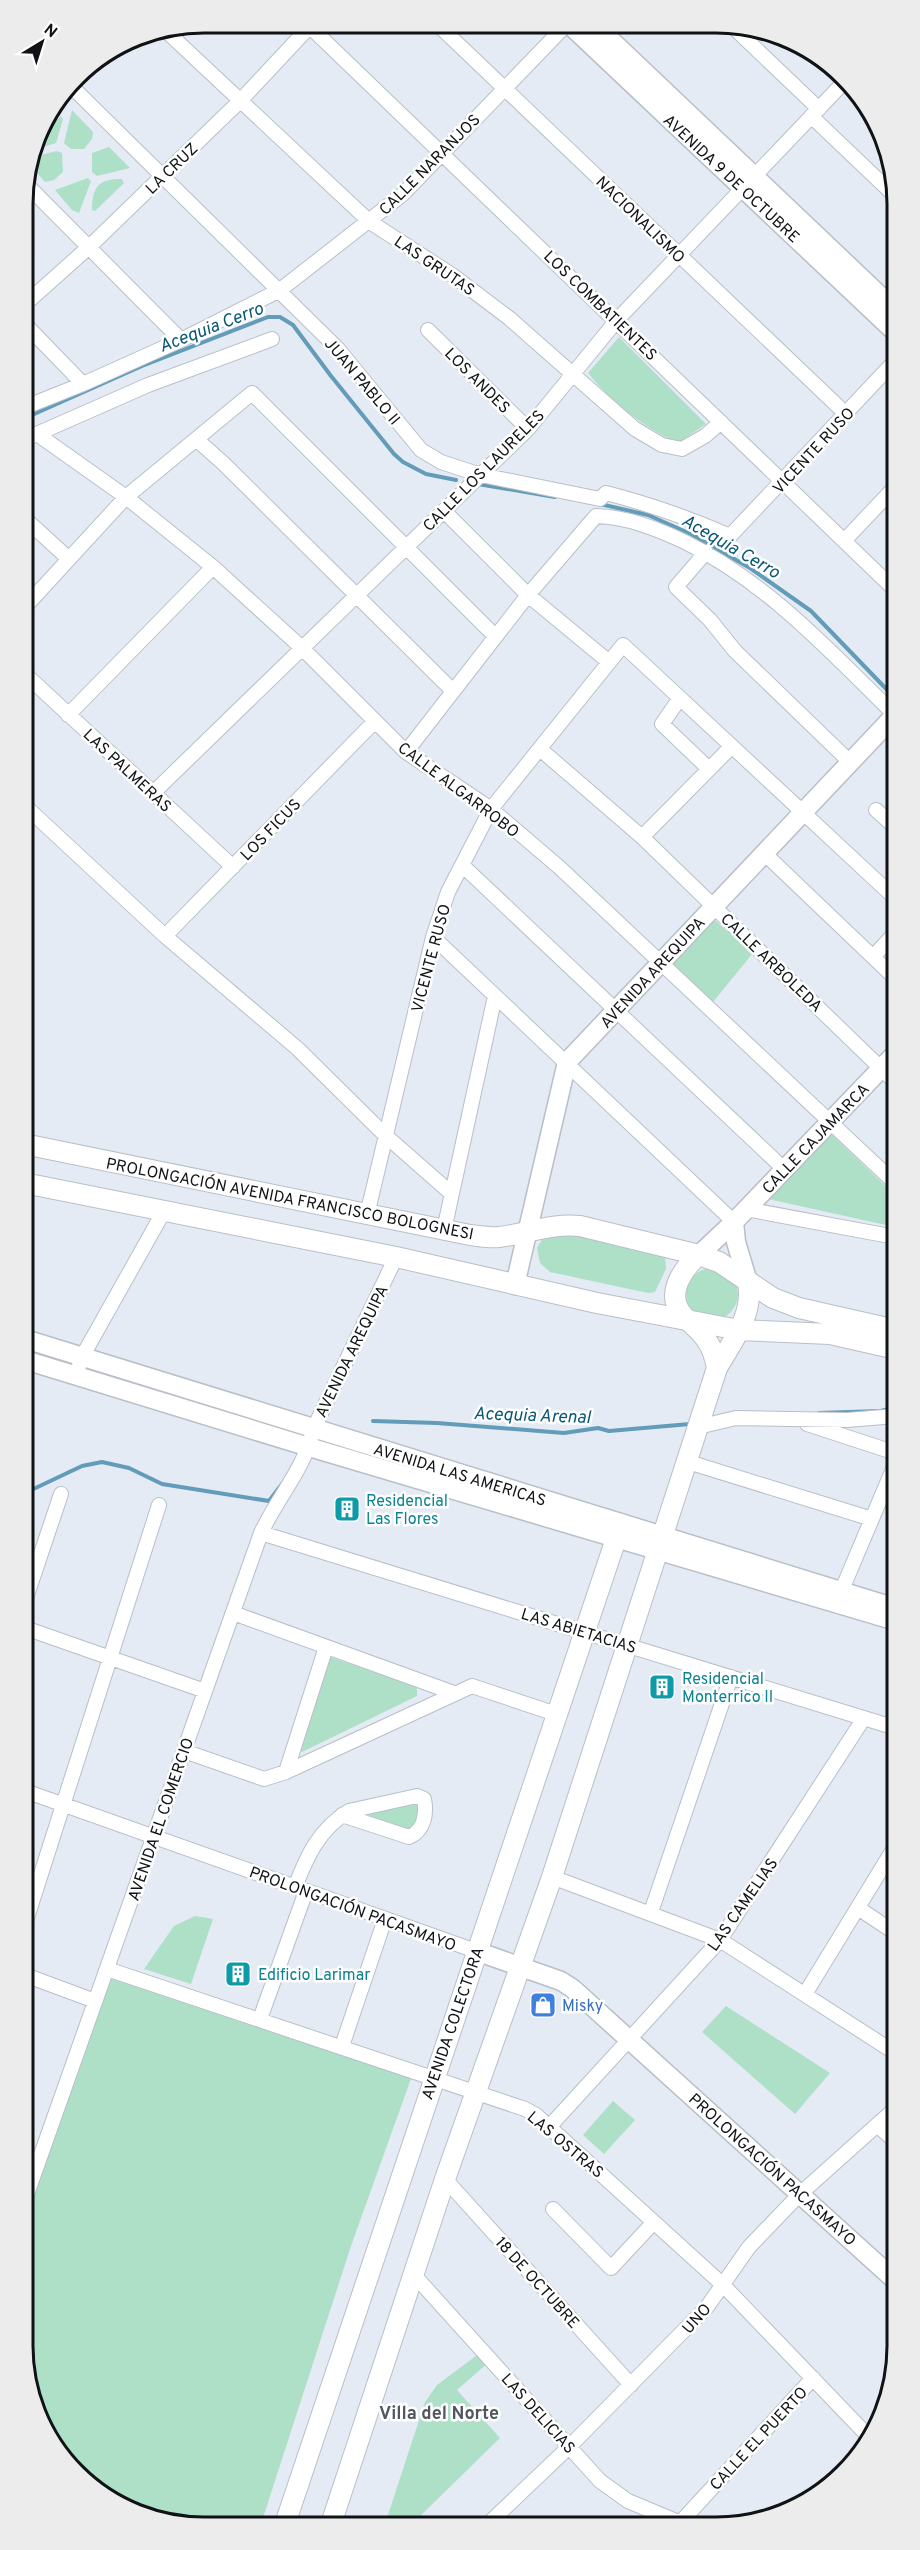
<svg xmlns="http://www.w3.org/2000/svg" width="920" height="2550" font-family="Overpass,sans-serif">
	<rect width="100%" height="100%" fill="#e4ebf4"/>
	<path fill="#aee0c8" d="M 72,110 L 93,132 L 92,139 L 84,149 L 71,149 L 64,143 Z
		M 61,116 L 63,119 L 56,143 L 34,150 L 37,140 Z
		M 109,147 L 130,168 L 97,176 L 92,172 L 92,153 Z
		M 57,151 L 62,153 L 63,172 L 54,180 L 45,182 L 30,165 L 32,157 Z
		M 88,178 L 91,181 L 79,213 L 72,210 L 55,190 Z
		M 122,179 L 124,183 L 95,211 L 92,210 C 92,186 99,179 122,179 Z
		M 619,337 L 706,424 L 678,443 C 642,426 613,404 588,373 Z
		M 709,915 L 753,953 L 713,1002 L 668,959 Z
		M 830,1133 L 895,1195 L 895,1227 L 768,1199 Z
		M 557,1231 L 660,1253 L 665,1257 L 666,1269 L 655,1292 L 648,1293 L 550,1272 L 540,1263 L 537,1248 L 546,1233 Z
		M686 1294a26 26 0 1 1 52 0a26 26 0 1 1-52 0Z
		M 330,1657 L 417,1687 L 417,1696 L 302,1752 L 299,1750 Z
		M 414,1801 L 418,1804 L 421,1813 L 410,1835 L 359,1818 L 360,1810 Z
		M 195,1916 L 213,1919 L 191,1984 L 144,1969 L 174,1926 Z
		M 109,1974 L 413,2073 L 351,2246 L 261,2524 L 169,2524 L 123,2509 L 76,2475 L 47,2437 L 26,2382 L 26,2217 Z
		M 726,2006 L 830,2073 L 795,2114 L 702,2032 Z
		M 613,2101 L 635,2120 L 604,2154 L 583,2135 Z
		M 481,2352 L 489,2362 L 457,2390 L 500,2438 L 412,2524 L 385,2524 L 425,2402 L 437,2385 Z"/>
	<g fill="none" stroke-linecap="round" stroke-linejoin="round">
		<path stroke="#629cb8" stroke-width="4" d="M 23,419 L 142,366 L 268,317 L 280,317 L 293,325 L 331,376 L 394,454 L 403,462 L 426,474 L 456,480
			M 478,484 L 555,497
			M 600,504 L 648,515 L 691,534 L 750,568 L 811,611 L 895,698
			M 819,1413 L 881,1411 L 896,1407
			M 373,1421 L 437,1423 L 564,1433 L 598,1428 L 609,1431 L 690,1424
			M 25,1493 L 82,1466 L 102,1462 L 129,1468 L 162,1484 L 269,1501 L 282,1484"/>
		<defs>
			<path id="minor" d="M 306,23 L 895,590
				M 437,24 L 846,414
				M 732,26 L 819,109
				M 165,30 L 370,222 L 452,275 L 509,318 L 635,429 L 662,445 L 682,449 L 705,436 L 721,422
				M 70,85 L 338,349 L 421,450 L 441,462 L 481,475 L 600,499 L 606,493 C 649,504 689,518 730,536 L 894,362
				M 811,116 L 894,195
				M 25,183 L 181,340
				M 23,306 L 89,247 L 240,101 L 313,23
				M 23,322 L 83,384
				M 428,330 L 528,429
				M 23,408 L 83,384 L 181,340 L 280,290 L 403,194 L 566,25
				M 37,434 L 126,497 L 213,567 L 302,648 L 406,752 L 491,809 L 559,867 L 895,1183
				M 196,439 L 223,463 L 453,691
				M 23,440 L 148,385 L 272,339
				M 444,511 L 528,595 L 609,662
				M 23,517 L 69,559
				M 844,541 L 894,488
				M 706,552 L 676,587 L 710,620 L 735,651 L 850,762
				M 24,608 L 126,497 L 252,393 L 495,636
				M 24,673 L 233,867
				M 680,698 L 662,724 L 709,769
				M 68,715 L 213,567
				M 540,749 L 642,837 L 895,1082
				M 406,752 L 528,595 L 596,516 C 627,517 655,528 683,541 C 767,582 829,650 895,715
				M 153,793 L 528,429 L 617,320 L 847,79
				M 24,805 L 165,936 L 298,1049 L 386,1136 L 452,1194
				M 876,810 L 895,827
				M 642,837 L 732,746
				M 764,853 L 895,978
				M 462,865 L 784,1169
				M 165,936 L 374,722
				M 433,937 L 734,1222
				M 873,957 L 895,933
				M 746,1209 L 895,1237
				M 367,1215 L 433,937 L 448,892 L 491,809 L 623,645 L 895,898
				M 444,1230 L 495,996
				M 76,1375 L 82,1357 L 164,1211
				M 807,1424 L 896,1453
				M 698,1427 L 736,1418 L 847,1420 L 896,1416
				M 685,1461 L 872,1519
				M 261,1533 L 896,1728
				M 838,1599 L 896,1462
				M 25,1601 L 61,1494
				M 233,1613 L 454,1693
				M 25,1628 L 205,1691
				M 184,1751 L 264,1779 L 286,1772 L 472,1686 L 556,1714
				M 286,1772 L 326,1647
				M 25,1791 L 476,1951
				M 552,1877 L 720,1940 L 897,2054
				M 295,1887 C 307,1856 319,1829 349,1811 L 417,1796 L 424,1799 C 427,1814 424,1831 409,1837 L 342,1815
				M 858,1908 L 897,1934
				M 651,1912 L 731,1677
				M 25,1924 L 159,1505
				M 107,1969 L 525,2109 L 536,2115 L 723,2285 L 870,2438
				M 25,1975 L 95,2001
				M 805,1994 L 896,1845
				M 260,2019 L 306,1891
				M 342,2046 L 385,1919
				M 877,2125 L 897,2143
				M 550,2126 L 720,1940 L 864,1718
				M 445,2179 L 631,2385
				M 26,2197 L 261,1533 C 277,1498 305,1468 313,1430 L 396,1257
				M 553,2209 L 611,2268 L 654,2222
				M 414,2275 L 600,2481 L 628,2501 L 683,2524
				M 488,2524 L 570,2446 L 707,2307 L 749,2247 L 800,2194 L 897,2107
				M 679,2524 L 813,2378"/>
			<path id="tertiary" d="M 570,25 L 894,331
				M 595,25 L 894,309
				M 734,1222 L 736,1242 L 748,1282
				M 699,1255 L 734,1222 L 895,1054
				M 515,1285 L 567,1062 L 895,715
				M 25,1339 L 896,1608
				M 25,1360 L 309,1447 L 896,1621
				M 476,1951 L 561,1981 L 572,1988 L 897,2282"/>
			<path id="secondary" d="M 24,1144 L 470,1235 C 479,1236 489,1238 499,1237 C 527,1234 551,1223 580,1226 L 699,1255 L 719,1262 L 773,1298 L 799,1308 L 896,1330
				M 24,1183 L 396,1257 L 597,1303 L 739,1330 L 830,1334 L 896,1349
				M 699,1255 C 683,1268 666,1293 681,1313 C 689,1323 701,1330 707,1341 C 713,1349 715,1358 717,1368
				M 285,2524 L 621,1524
				M 331,2524 L 445,2179 L 552,1877 L 717,1368 C 733,1340 754,1315 748,1282"/>
		</defs>
		<use href="#minor" stroke="#b9bfc7" stroke-width="16"/>
		<use href="#tertiary" stroke="#b9bfc7" stroke-width="21"/>
		<use href="#secondary" stroke="#b9bfc7" stroke-width="22"/>
		<use href="#minor" stroke="#fff" stroke-width="14"/>
		<use href="#tertiary" stroke="#fff" stroke-width="18"/>
		<use href="#secondary" stroke="#fff" stroke-width="20"/>
	</g>
	<defs>
		<symbol id="building-square" viewBox="-11 -11 22 22"><rect x="-9" y="-9" width="18" height="18" rx="4" fill="#0f9aa8" stroke="#fff"/><path d="M-4-6H4V6H1V3H-1V6H-4ZM-2.5-4.3h1.7v1.8h-1.7ZM.8-4.3h1.7v1.8H.8ZM-2.5-1h1.7V.8h-1.7ZM.8-1h1.7V.8H.8Z" fill="#fff"/></symbol>
		<symbol id="shop-square" viewBox="-11 -11 22 22"><rect x="-9" y="-9" width="18" height="18" rx="4" fill="#3f7fe0" stroke="#fff"/><path d="M-5-2.5h2.3a2.7 3.5 0 0 1 5.4 0H5L5.5 6h-11ZM-1.5-2.5h3a1.5 2.3 0 0 0-3 0Z" fill="#fff"/></symbol>
	</defs>
	<g fill-rule="evenodd">
		<use href="#building-square" x="332" y="1494" width="30" height="30"/>
		<use href="#building-square" x="647" y="1672" width="30" height="30"/>
		<use href="#building-square" x="223" y="1959" width="30" height="30"/>
		<use href="#shop-square" x="528" y="1990" width="30" height="30"/>
	</g>
	<g text-anchor="middle" stroke-width="5" stroke-linejoin="round" paint-order="stroke">
		<g font-size="16" fill="#101215" stroke="#fff">
			<text transform="translate(429 164) rotate(-45)" y="6">CALLE NARANJOS</text>
			<text transform="translate(171 168) rotate(-44)" y="6">LA CRUZ</text>
			<text transform="translate(732 178) rotate(43)" y="6">AVENIDA 9 DE OCTUBRE</text>
			<text transform="translate(641 219) rotate(44)" y="6">NACIONALISMO</text>
			<text transform="translate(435 265) rotate(34)" y="6">LAS GRUTAS</text>
			<text transform="translate(601 305) rotate(44)" y="6">LOS COMBATIENTES</text>
			<text transform="translate(478 380) rotate(45)" y="6">LOS ANDES</text>
			<text transform="translate(363 381) rotate(50)" y="6">JUAN PABLO II</text>
			<text transform="translate(813 450) rotate(-47)" y="6">VICENTE RUSO</text>
			<text transform="translate(483 470) rotate(-45)" y="6">CALLE LOS LAURELES</text>
			<text transform="translate(128 770) rotate(43)" y="6">LAS PALMERAS</text>
			<text transform="translate(459 789) rotate(37)" y="6">CALLE ALGARROBO</text>
			<text transform="translate(270 829) rotate(-46)" y="6">LOS FICUS</text>
			<text transform="translate(430 958) rotate(-75)" y="6">VICENTE RUSO</text>
			<text transform="translate(772 962) rotate(44)" y="6">CALLE ARBOLEDA</text>
			<text transform="translate(652 972) rotate(-47)" y="6">AVENIDA AREQUIPA</text>
			<text transform="translate(815 1138) rotate(-46)" y="6">CALLE CAJAMARCA</text>
			<text transform="translate(290 1198) rotate(11)" y="6">PROLONGACIÓN AVENIDA FRANCISCO BOLOGNESI</text>
			<text transform="translate(351 1351) rotate(-64)" y="6">AVENIDA AREQUIPA</text>
			<text transform="translate(460 1474) rotate(17)" y="6">AVENIDA LAS AMERICAS</text>
			<text transform="translate(579 1630) rotate(17)" y="6">LAS ABIETACIAS</text>
			<text transform="translate(160 1819) rotate(-71)" y="6">AVENIDA EL COMERCIO</text>
			<text transform="translate(742 1904) rotate(-55)" y="6">LAS CAMELIAS</text>
			<text transform="translate(353 1908) rotate(20)" y="6">PROLONGACIÓN PACASMAYO</text>
			<text transform="translate(452 2023) rotate(-71)" y="6">AVENIDA COLECTORA</text>
			<text transform="translate(566 2144) rotate(40)" y="6">LAS OSTRAS</text>
			<text transform="translate(773 2169) rotate(42)" y="6">PROLONGACIÓN PACASMAYO</text>
			<text transform="translate(538 2282) rotate(48)" y="6">18 DE OCTUBRE</text>
			<text transform="translate(696 2318) rotate(-48)" y="6">UNO</text>
			<text transform="translate(539 2413) rotate(48)" y="6">LAS DELICIAS</text>
			<text transform="translate(758 2438) rotate(-47)" y="6">CALLE EL PUERTO</text>
		</g>
		<g font-size="16" fill="#0d838f" stroke="#fff" text-anchor="start">
			<text x="366" y="1506">Residencial<tspan x="366" dy="18">Las Flores</tspan></text>
			<text x="682" y="1684">Residencial<tspan x="682" dy="18">Monterrico II</tspan></text>
			<text x="258" y="1980">Edificio Larimar</text>
		</g>
		<g font-size="16" fill="#366cbe" stroke="#fff" text-anchor="start">
			<text x="562" y="2011">Misky</text>
		</g>
		<g font-size="18" font-style="italic" fill="#085874" stroke="#fff">
			<text transform="translate(211 327) rotate(-21)" y="6">Acequia Cerro</text>
			<text transform="translate(731 546) rotate(30)" y="6">Acequia Cerro</text>
			<text transform="translate(532 1415) rotate(2)" y="6">Acequia Arenal</text>
		</g>
		<g font-size="18" font-weight="bold" fill="#51575e" stroke="#fff">
			<text x="439" y="2419">Villa del Norte</text>
		</g>
	</g>
	<path d="M0 0H920V2550H0ZM204 33H716A171 171 0 0 1 887 204V2346A171 171 0 0 1 716 2517H204A171 171 0 0 1 33 2346V204A171 171 0 0 1 204 33Z" fill="#ececec" fill-rule="evenodd"/>
	<path fill="none" stroke="#101215" stroke-width="3" d="M204 33H716A171 171 0 0 1 887 204V2346A171 171 0 0 1 716 2517H204A171 171 0 0 1 33 2346V204A171 171 0 0 1 204 33Z"/>
	<g transform="translate(42 42) rotate(38)" stroke="#ffffff" stroke-width="4.5" paint-order="stroke">
	<path d="M0-4.5L10 22L0 15L-10 22Z" fill="#101215"/>
	<text y="-9" font-size="16" font-weight="bold" text-anchor="middle" fill="#101215">N</text>
	</g>
</svg>
